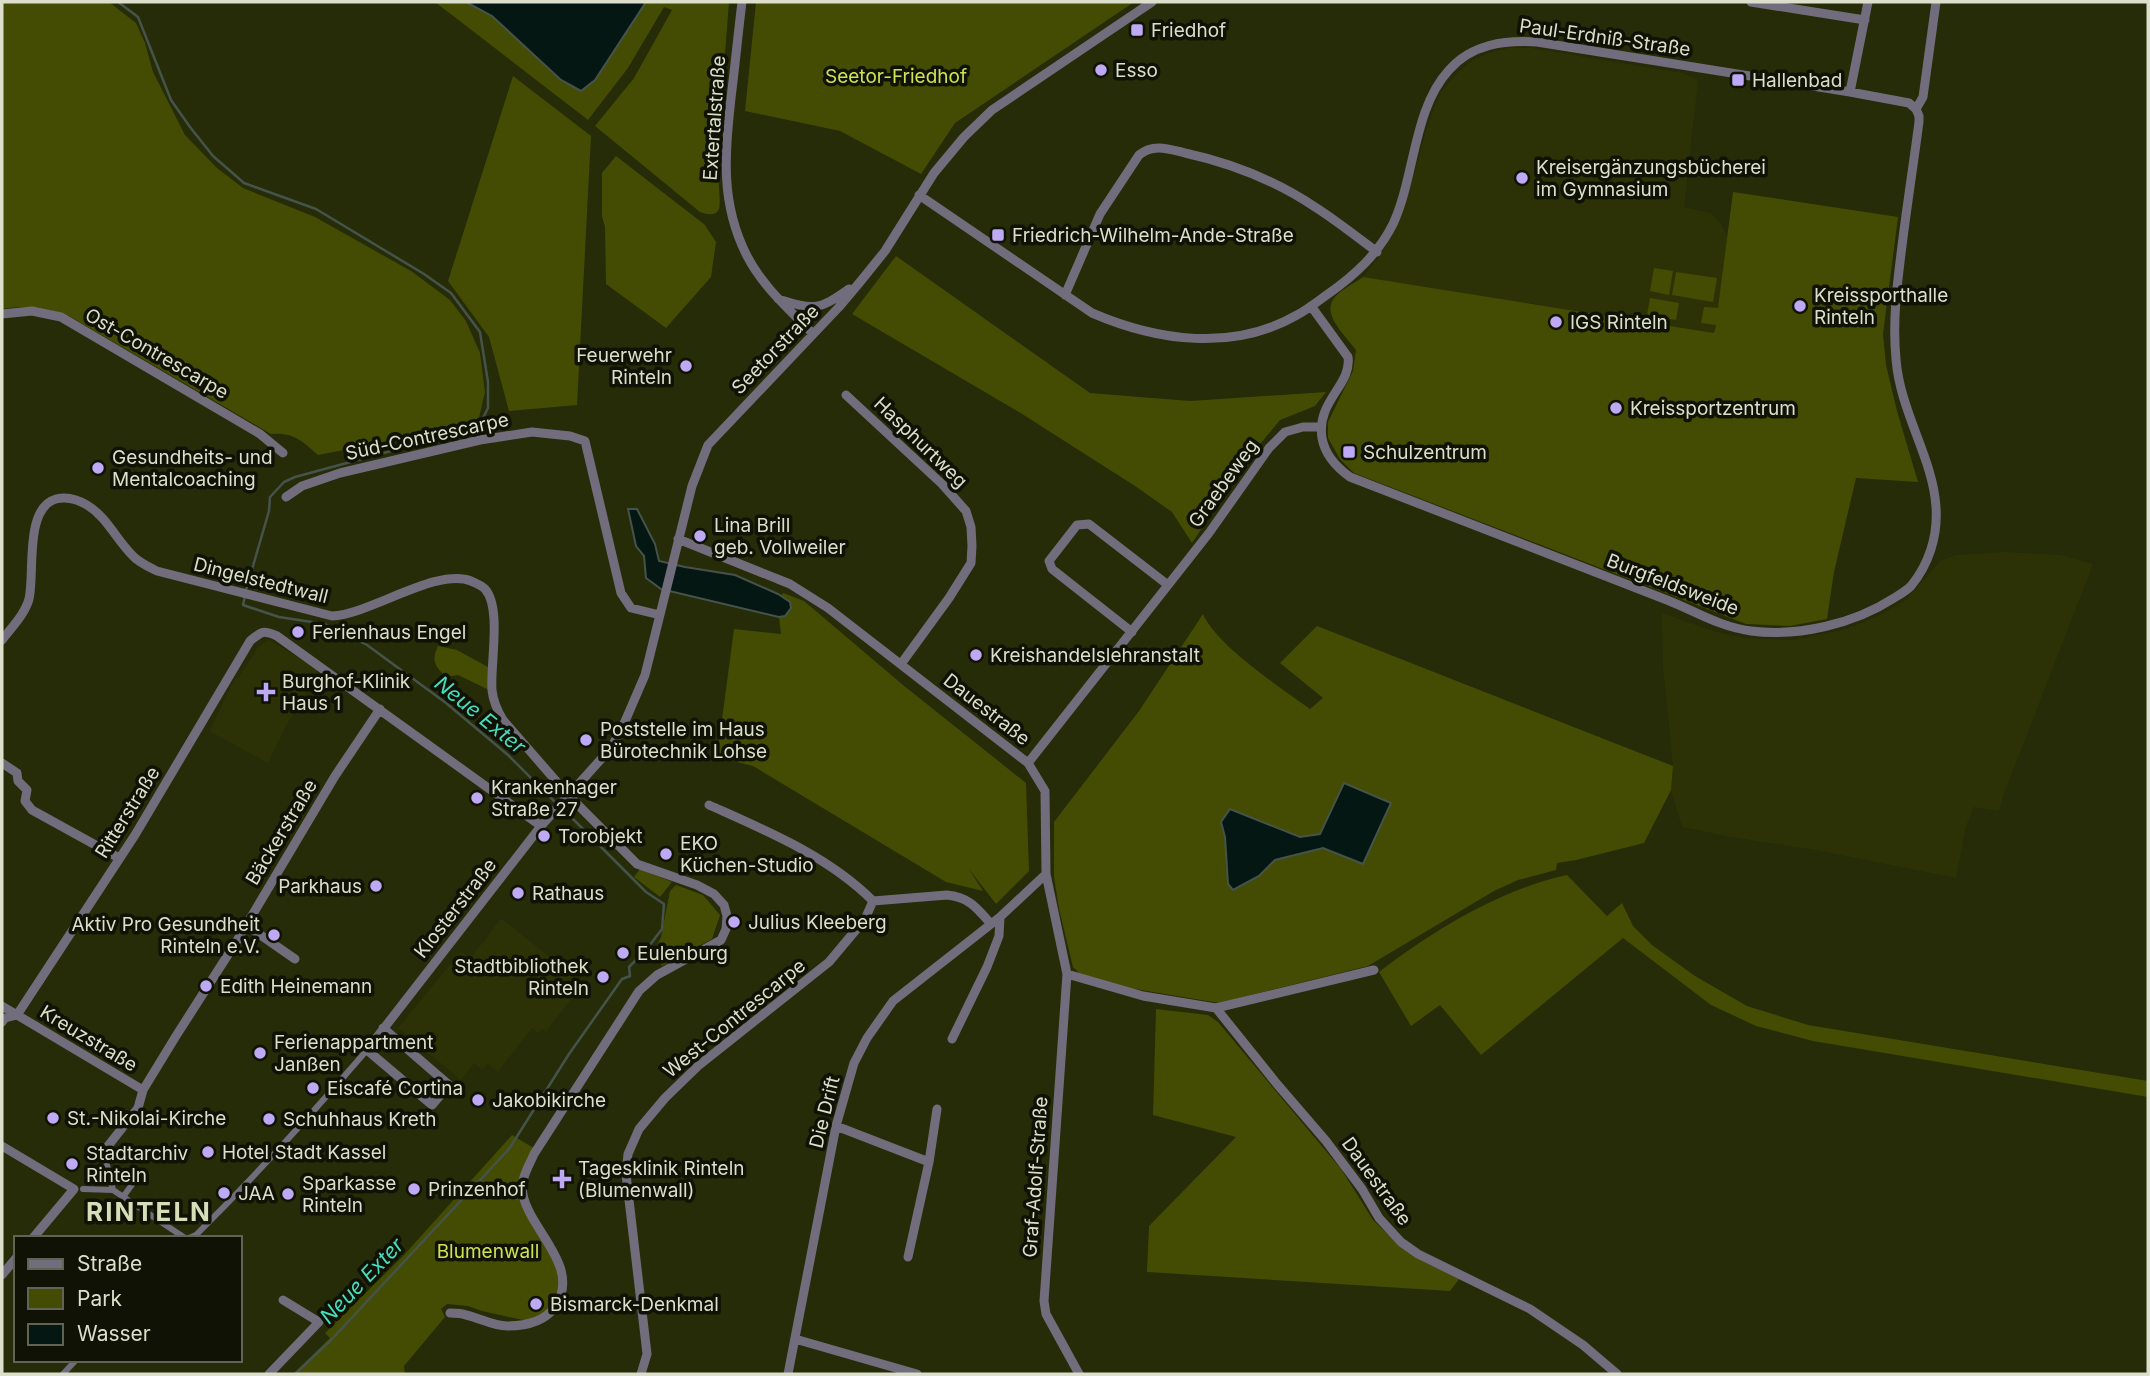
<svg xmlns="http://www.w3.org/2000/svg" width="2150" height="1376" font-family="Inter,sans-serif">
	<rect width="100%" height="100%" fill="#262b08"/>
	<path fill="#2c3206" d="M 1508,48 L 1531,48 L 1682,73 L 1698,80 L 1684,207 L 1711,213 L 1721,224 L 1729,240 L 1715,333 L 1363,277 L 1379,257 L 1402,214 L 1429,121 L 1441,92 L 1457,73 L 1473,60 L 1489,53 Z
		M 2004,552 L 2060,555 L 2093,564 L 2004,794 L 1999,811 L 1974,807 L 1966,826 L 1956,878 L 1816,850 L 1731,837 L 1682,827 L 1671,790 L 1673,766 L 1663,667 L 1662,613 L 1713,631 L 1744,638 L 1794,640 L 1846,629 L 1876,617 L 1906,600 L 1940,561 L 1956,555 Z
		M 269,640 L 318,669 L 298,707 L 288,722 L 268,763 L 209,731 L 235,678 L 239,677 L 258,647 Z
		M 501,918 L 567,971 L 568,970 L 584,982 L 546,1032 L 542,1029 L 538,1033 L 532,1028 L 498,1072 L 487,1064 L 482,1070 L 474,1063 L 461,1080 L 398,1028 L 461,951 L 470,959 Z"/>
	<path fill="#444c03" d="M 2,2 L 109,2 L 136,23 L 145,43 L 153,72 L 185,135 L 217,168 L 243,188 L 315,217 L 411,271 L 450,300 L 466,321 L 480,353 L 485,392 L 478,422 L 463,427 L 318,455 C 302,441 294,432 271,434 L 69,316 C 43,307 29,305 2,309 Z
		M 435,2 L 466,2 L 492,16 L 561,80 L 581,90 L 595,80 L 646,2 L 729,2 C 725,58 719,114 718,171 C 718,179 721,203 719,209 C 715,217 706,214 700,212 L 595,126 L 634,78 L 672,10 L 664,7 L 628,68 L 588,120 Z
		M 756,2 L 1134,2 L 955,123 L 921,174 L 840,131 L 745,111 Z
		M 513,76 L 591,136 L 577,405 L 509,411 L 489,337 L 448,281 Z
		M 616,156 L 705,225 L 716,242 L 711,277 L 666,328 L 606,284 L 605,227 L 602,216 L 602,173 Z
		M 1733,192 L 1898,217 L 1883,334 L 1886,365 L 1897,411 L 1918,482 L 1856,478 L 1834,572 L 1827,619 L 1790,626 L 1746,624 L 1354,473 L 1340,459 L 1328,438 L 1328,422 L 1353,371 L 1356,350 C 1346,336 1320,314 1335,297 C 1342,289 1355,283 1363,277 L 1714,333 L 1716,325 L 1701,323 L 1704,307 L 1718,308 Z
		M 896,256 L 1090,393 L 1190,401 L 1326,392 L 1315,406 L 1280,420 L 1207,508 L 1204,525 L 1192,543 L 1172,512 L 1135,486 L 1019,412 L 852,314 Z
		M 1654,268 L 1673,271 L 1669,295 L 1650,291 Z
		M 1676,272 L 1717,278 L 1713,302 L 1672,295 Z
		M 1650,298 L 1679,303 L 1676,320 L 1647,315 Z
		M 783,593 L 804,601 L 903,685 L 1026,783 L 1029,871 L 996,904 L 969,869 L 983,891 L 946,882 L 753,766 L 717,757 L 734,629 L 781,634 L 779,617 L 785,616 L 790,602 L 781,596 Z
		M 1203,614 C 1216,645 1281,688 1310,709 L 1323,698 L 1280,663 L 1317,626 L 1673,766 L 1671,790 L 1644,843 L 1576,860 L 1557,863 L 1556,870 L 1518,880 L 1494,891 L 1368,966 L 1219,1003 L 1129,988 L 1081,975 L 1073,967 L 1059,909 L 1054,877 L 1054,822 L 1139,711 Z
		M 438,646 L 457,650 L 488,667 L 489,690 L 458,675 L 446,677 C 435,666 431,661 438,646 Z
		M 640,869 L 672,882 L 660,897 L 634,877 Z
		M 1567,875 L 1607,916 L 1622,903 L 1633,926 L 1652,945 L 1695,976 L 1747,1006 L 1808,1025 L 2148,1081 L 2148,1097 L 1813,1041 L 1756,1026 L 1711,1005 L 1623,938 L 1481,1055 L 1440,1005 L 1411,1026 L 1379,972 C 1434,930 1499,890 1567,875 Z
		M 676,885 L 703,895 L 720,915 L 712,939 L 662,966 L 654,951 L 661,937 L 670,891 Z
		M 1156,1009 L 1208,1015 L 1218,1022 L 1341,1169 L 1373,1220 L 1397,1243 L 1424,1262 L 1460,1278 L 1450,1291 L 1147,1272 L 1149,1226 L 1236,1137 L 1153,1115 Z
		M 512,1135 L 537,1150 L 523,1193 L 560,1272 L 557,1303 L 546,1317 L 527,1321 L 482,1311 L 468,1306 L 447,1304 L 441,1309 L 445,1317 L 404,1366 L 405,1374 L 293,1374 L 330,1338 L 325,1333 L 403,1256 Z"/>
	<path fill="#051713" stroke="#45534a" stroke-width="2" d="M 466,2 L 646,2 L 595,80 L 581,91 L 561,80 L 492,16 Z
		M 628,509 L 637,509 L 655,544 L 659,561 L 685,567 L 735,575 L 778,594 L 790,602 L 791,608 L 785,616 L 779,617 L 661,589 L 646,578 L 644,556 L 636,546 Z
		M 1344,783 L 1391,803 L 1363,864 L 1323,848 L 1275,860 L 1259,876 L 1233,890 L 1228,884 L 1225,837 L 1221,822 L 1230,809 L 1300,837 L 1320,834 Z"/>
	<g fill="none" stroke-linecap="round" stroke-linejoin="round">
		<path stroke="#45534a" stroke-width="2.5" d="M 118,2 L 138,17 L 171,100 L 190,127 L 213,156 L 244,183 L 316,209 L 424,274 L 451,293 L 480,332 L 488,382 L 488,408 L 478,428 L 458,438 L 406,447 L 295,477 L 284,482 L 270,497 L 269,511 L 246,590
			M 245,596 L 243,605 L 279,617 L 325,624 L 367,645 L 446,703 L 508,755 L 557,804
			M 295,1374 L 331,1340 L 509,1149 L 569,1054 L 622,979 L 630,976 L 629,967 L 646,950 L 662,929 L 664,904 L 646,892 L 562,808"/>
		<path stroke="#716d7d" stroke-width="6" d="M 106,1161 L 113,1190
			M 83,1189 L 113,1190 L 185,1238
			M 123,1197 L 136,1179
			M 189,1238 L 196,1235 C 255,1176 312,1114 367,1050
			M 63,1374 L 76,1360"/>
		<path stroke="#716d7d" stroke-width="9" d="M 742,2 C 738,34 735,66 731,98 C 725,155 720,203 747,256 C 763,287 789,309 813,334
			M 1751,2 L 1865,20
			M 1850,92 L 1868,2
			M 1916,109 L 1923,97 L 1936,2
			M 919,195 L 1092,313 C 1157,341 1233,352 1297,315 C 1308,309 1318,301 1328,294 C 1355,275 1378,254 1393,224 C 1415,177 1413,109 1449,70 C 1472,44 1504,40 1537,42 L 1850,92 L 1909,103 L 1916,109
			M 1065,295 L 1100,214 L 1139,155 C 1153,143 1169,149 1185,153 C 1231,163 1276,181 1315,207 C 1337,221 1357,237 1377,252
			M 778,299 C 814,310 818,311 849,289
			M 1311,306 L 1348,357 C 1352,385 1316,401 1322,438 C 1325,455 1336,467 1350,477 L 1667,600 C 1695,611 1720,627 1751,631 C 1798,637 1854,624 1894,598 C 1899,595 1906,591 1911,586 C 1929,564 1938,536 1936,507 C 1933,458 1900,412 1896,359 C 1892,318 1898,278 1903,238 C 1908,199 1914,160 1919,122 L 1919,116 L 1916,109
			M 2,314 L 32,311 L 61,317 L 260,434 L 283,453
			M 846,395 L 942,484 L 966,511 L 971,527 L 972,546 L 971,563 L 949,598 L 901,664
			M 286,497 L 302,486 L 340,473 L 480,440 L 532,432 L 570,436 L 585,441 L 621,593 L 631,608 L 660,615
			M 678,539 L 790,584 L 828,608 L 1028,763 L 1045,791 L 1046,874 L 1067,974 L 1143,996 L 1216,1008 L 1277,1084 L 1326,1141 L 1362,1189 L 1379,1218 L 1401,1242 L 1418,1254 L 1530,1309 L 1583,1345 L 1617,1374
			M 1132,632 L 1052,569 L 1049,561 L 1077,525 L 1089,524 L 1168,585
			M 2,640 C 11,628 25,614 29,599 C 35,574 24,508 56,499 C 67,496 77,499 87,505 C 107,517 117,541 134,557 C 140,563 149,567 157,571 L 332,616 C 371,614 437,567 471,581 C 475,583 481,585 485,589 C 502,608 490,664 492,690 C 493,701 497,710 503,720 L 569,796 L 637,864 L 697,885 L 714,894 L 724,905 L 727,916 L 726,929 L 721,940 L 657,975 L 639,991 L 534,1154 C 528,1168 520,1179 523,1195 C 531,1232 582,1267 555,1307 C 544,1322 525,1326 507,1326 C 493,1326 480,1318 466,1315 C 461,1313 455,1313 450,1313
			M 2,763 L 17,773 L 18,781 L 27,790 L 25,801 L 32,810 L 119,858
			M 1028,763 L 1209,533 L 1269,448 L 1285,432 L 1303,427 L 1320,427
			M 709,805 C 767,831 828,856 873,901
			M 873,901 L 947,895 C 969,897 977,908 991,924
			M 246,925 L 295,959
			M 1067,974 L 1044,1301 L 1046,1314 L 1079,1374
			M 2,1006 L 143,1090
			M 1216,1008 L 1374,970
			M 17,1015 L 135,835 L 250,641 C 262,631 263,630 277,636 L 541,826
			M 2,1022 L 5,1018 L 17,1015
			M 383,1028 L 449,1085 L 432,1105 L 367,1050 L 541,826 L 611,748 L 623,726 L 645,675 L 692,486 L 708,445 L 839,307 L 860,282 L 885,251 L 934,173 L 964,137 L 992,110 L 1152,2
			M 952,1039 L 987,967 L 999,936 L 1000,917
			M 836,1126 L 929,1162 L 908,1257
			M 2,1146 L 74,1189 L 33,1238
			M 104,1151 L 138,1108 L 143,1090 L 176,1036 L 238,939 L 335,776 L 380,709
			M 929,1162 L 937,1109
			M 2,1275 L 16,1258
			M 795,1339 L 917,1374
			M 269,1374 L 319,1322 L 283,1300
			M 641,1374 L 647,1354 L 626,1174 L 628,1154 L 639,1129 L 665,1098 L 698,1066 L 829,962 L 865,919 L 873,901
			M 788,1374 L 836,1126 L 854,1063 L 867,1038 L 893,1001 L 1000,917 L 1046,874"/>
	</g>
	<g fill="#bea9f5" stroke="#0f1205" stroke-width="2.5">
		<rect x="1130" y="23" width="14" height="14" rx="3.5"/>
		<circle cx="1101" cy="70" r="7"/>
		<rect x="1731" y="73" width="14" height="14" rx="3.5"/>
		<circle cx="1522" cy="178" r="7"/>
		<rect x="991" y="228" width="14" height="14" rx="3.5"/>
		<circle cx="1800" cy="306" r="7"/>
		<circle cx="1556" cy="322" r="7"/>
		<circle cx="686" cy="366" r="7"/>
		<circle cx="1616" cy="408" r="7"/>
		<rect x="1342" y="445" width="14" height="14" rx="3.5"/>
		<circle cx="98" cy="468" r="7"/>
		<circle cx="700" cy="536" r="7"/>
		<circle cx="298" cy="632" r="7"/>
		<circle cx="976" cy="655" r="7"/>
		<path d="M262.5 681.5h7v7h7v7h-7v7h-7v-7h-7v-7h7z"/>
		<circle cx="586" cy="740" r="7"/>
		<circle cx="477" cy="798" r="7"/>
		<circle cx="544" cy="836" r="7"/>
		<circle cx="666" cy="854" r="7"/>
		<circle cx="376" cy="886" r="7"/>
		<circle cx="518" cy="893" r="7"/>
		<circle cx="734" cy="922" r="7"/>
		<circle cx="274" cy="935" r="7"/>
		<circle cx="623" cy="953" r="7"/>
		<circle cx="603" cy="977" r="7"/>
		<circle cx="206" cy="986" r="7"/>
		<circle cx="260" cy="1053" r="7"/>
		<circle cx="313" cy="1088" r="7"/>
		<circle cx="478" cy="1100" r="7"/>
		<circle cx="53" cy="1118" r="7"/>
		<circle cx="269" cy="1119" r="7"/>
		<circle cx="208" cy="1152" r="7"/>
		<circle cx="72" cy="1164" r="7"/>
		<path d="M558.5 1168.5h7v7h7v7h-7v7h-7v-7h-7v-7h7z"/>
		<circle cx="414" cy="1189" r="7"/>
		<circle cx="224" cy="1193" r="7"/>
		<circle cx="288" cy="1194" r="7"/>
		<circle cx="536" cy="1304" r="7"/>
	</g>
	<g text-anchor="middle" stroke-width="7" stroke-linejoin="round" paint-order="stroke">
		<g font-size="19" fill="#dbdfcb" stroke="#0f1205" text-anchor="start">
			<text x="1151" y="37">Friedhof</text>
			<text x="1115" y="77">Esso</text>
			<text x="1752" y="87">Hallenbad</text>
			<text x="1536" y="174">Kreisergänzungsbücherei<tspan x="1536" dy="22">im Gymnasium</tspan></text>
			<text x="1012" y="242">Friedrich-Wilhelm-Ande-Straße</text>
			<text x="1814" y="302">Kreissporthalle<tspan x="1814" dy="22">Rinteln</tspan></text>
			<text x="1570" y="329">IGS Rinteln</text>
			<text x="672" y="362" text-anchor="end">Feuerwehr<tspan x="672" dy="22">Rinteln</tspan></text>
			<text x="1630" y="415">Kreissportzentrum</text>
			<text x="1363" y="459">Schulzentrum</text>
			<text x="112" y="464">Gesundheits- und<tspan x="112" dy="22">Mentalcoaching</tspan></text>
			<text x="714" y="532">Lina Brill<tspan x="714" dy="22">geb. Vollweiler</tspan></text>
			<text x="312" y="639">Ferienhaus Engel</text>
			<text x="990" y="662">Kreishandelslehranstalt</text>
			<text x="282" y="688">Burghof-Klinik<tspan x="282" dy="22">Haus 1</tspan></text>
			<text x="600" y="736">Poststelle im Haus<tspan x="600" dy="22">Bürotechnik Lohse</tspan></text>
			<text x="491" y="794">Krankenhager<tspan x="491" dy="22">Straße 27</tspan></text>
			<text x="558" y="843">Torobjekt</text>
			<text x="680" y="850">EKO<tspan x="680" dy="22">Küchen-Studio</tspan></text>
			<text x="362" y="893" text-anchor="end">Parkhaus</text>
			<text x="532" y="900">Rathaus</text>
			<text x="748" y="929">Julius Kleeberg</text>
			<text x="260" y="931" text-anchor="end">Aktiv Pro Gesundheit<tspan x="260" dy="22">Rinteln e.V.</tspan></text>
			<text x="637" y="960">Eulenburg</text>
			<text x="589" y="973" text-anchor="end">Stadtbibliothek<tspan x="589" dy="22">Rinteln</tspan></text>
			<text x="220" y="993">Edith Heinemann</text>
			<text x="274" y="1049">Ferienappartment<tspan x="274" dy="22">Janßen</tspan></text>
			<text x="327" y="1095">Eiscafé Cortina</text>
			<text x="492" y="1107">Jakobikirche</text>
			<text x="67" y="1125">St.-Nikolai-Kirche</text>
			<text x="283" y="1126">Schuhhaus Kreth</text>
			<text x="222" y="1159">Hotel Stadt Kassel</text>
			<text x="86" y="1160">Stadtarchiv<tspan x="86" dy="22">Rinteln</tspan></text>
			<text x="578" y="1175">Tagesklinik Rinteln<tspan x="578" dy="22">(Blumenwall)</tspan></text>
			<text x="302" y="1190">Sparkasse<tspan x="302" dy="22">Rinteln</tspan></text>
			<text x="428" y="1196">Prinzenhof</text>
			<text x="238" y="1200">JAA</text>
			<text x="550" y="1311">Bismarck-Denkmal</text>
		</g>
		<g font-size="19" fill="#dbdfcb" stroke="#0f1205">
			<text transform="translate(1605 37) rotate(8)" y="7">Paul-Erdniß-Straße</text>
			<text transform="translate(714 118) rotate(-86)" y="7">Extertalstraße</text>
			<text transform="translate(775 349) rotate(-46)" y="7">Seetorstraße</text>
			<text transform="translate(157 353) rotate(30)" y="7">Ost-Contrescarpe</text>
			<text transform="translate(427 436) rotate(-12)" y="7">Süd-Contrescarpe</text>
			<text transform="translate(921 442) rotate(44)" y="7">Hasphurtweg</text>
			<text transform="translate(1223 483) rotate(-54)" y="7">Graebeweg</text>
			<text transform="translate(261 580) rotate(14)" y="7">Dingelstedtwall</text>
			<text transform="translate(1673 584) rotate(21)" y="7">Burgfeldsweide</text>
			<text transform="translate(987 709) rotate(38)" y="7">Dauestraße</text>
			<text transform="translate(127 812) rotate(-58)" y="7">Ritterstraße</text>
			<text transform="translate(281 832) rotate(-59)" y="7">Bäckerstraße</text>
			<text transform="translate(455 908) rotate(-52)" y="7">Klosterstraße</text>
			<text transform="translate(734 1018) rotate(-39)" y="7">West-Contrescarpe</text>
			<text transform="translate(89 1038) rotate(31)" y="7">Kreuzstraße</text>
			<text transform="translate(824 1112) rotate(-76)" y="7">Die Drift</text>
			<text transform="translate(1035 1177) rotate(-86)" y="7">Graf-Adolf-Straße</text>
			<text transform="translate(1377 1181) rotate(54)" y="7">Dauestraße</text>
		</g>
		<g font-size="19" fill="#cee253" stroke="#0f1205">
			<text x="896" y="83">Seetor-Friedhof</text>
			<text x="488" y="1258">Blumenwall</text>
		</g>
		<g font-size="21" font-style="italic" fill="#47dec0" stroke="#0f1205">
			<text transform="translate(480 715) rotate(39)" y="7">Neue Exter</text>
			<text transform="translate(362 1281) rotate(-46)" y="7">Neue Exter</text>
		</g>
		<g font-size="26" font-weight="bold" letter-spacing="2" fill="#d6deb7" stroke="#0f1205">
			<text x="149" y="1221">RINTELN</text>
		</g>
	</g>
	<rect width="2150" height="1376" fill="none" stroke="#dbdfcb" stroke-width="7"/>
	<rect x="14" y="1236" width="228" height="126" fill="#0f1205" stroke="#616454" stroke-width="2"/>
	<rect x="28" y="1259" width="35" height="10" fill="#716d7d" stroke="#616454" stroke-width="2"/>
	<text x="77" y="1271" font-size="21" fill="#dbdfcb">Straße</text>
	<rect x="28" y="1288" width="35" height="21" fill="#444c03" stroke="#616454" stroke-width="2"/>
	<text x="77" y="1306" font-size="21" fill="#dbdfcb">Park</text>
	<rect x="28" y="1324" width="35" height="21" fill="#051713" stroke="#616454" stroke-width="2"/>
	<text x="77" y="1341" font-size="21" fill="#dbdfcb">Wasser</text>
</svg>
